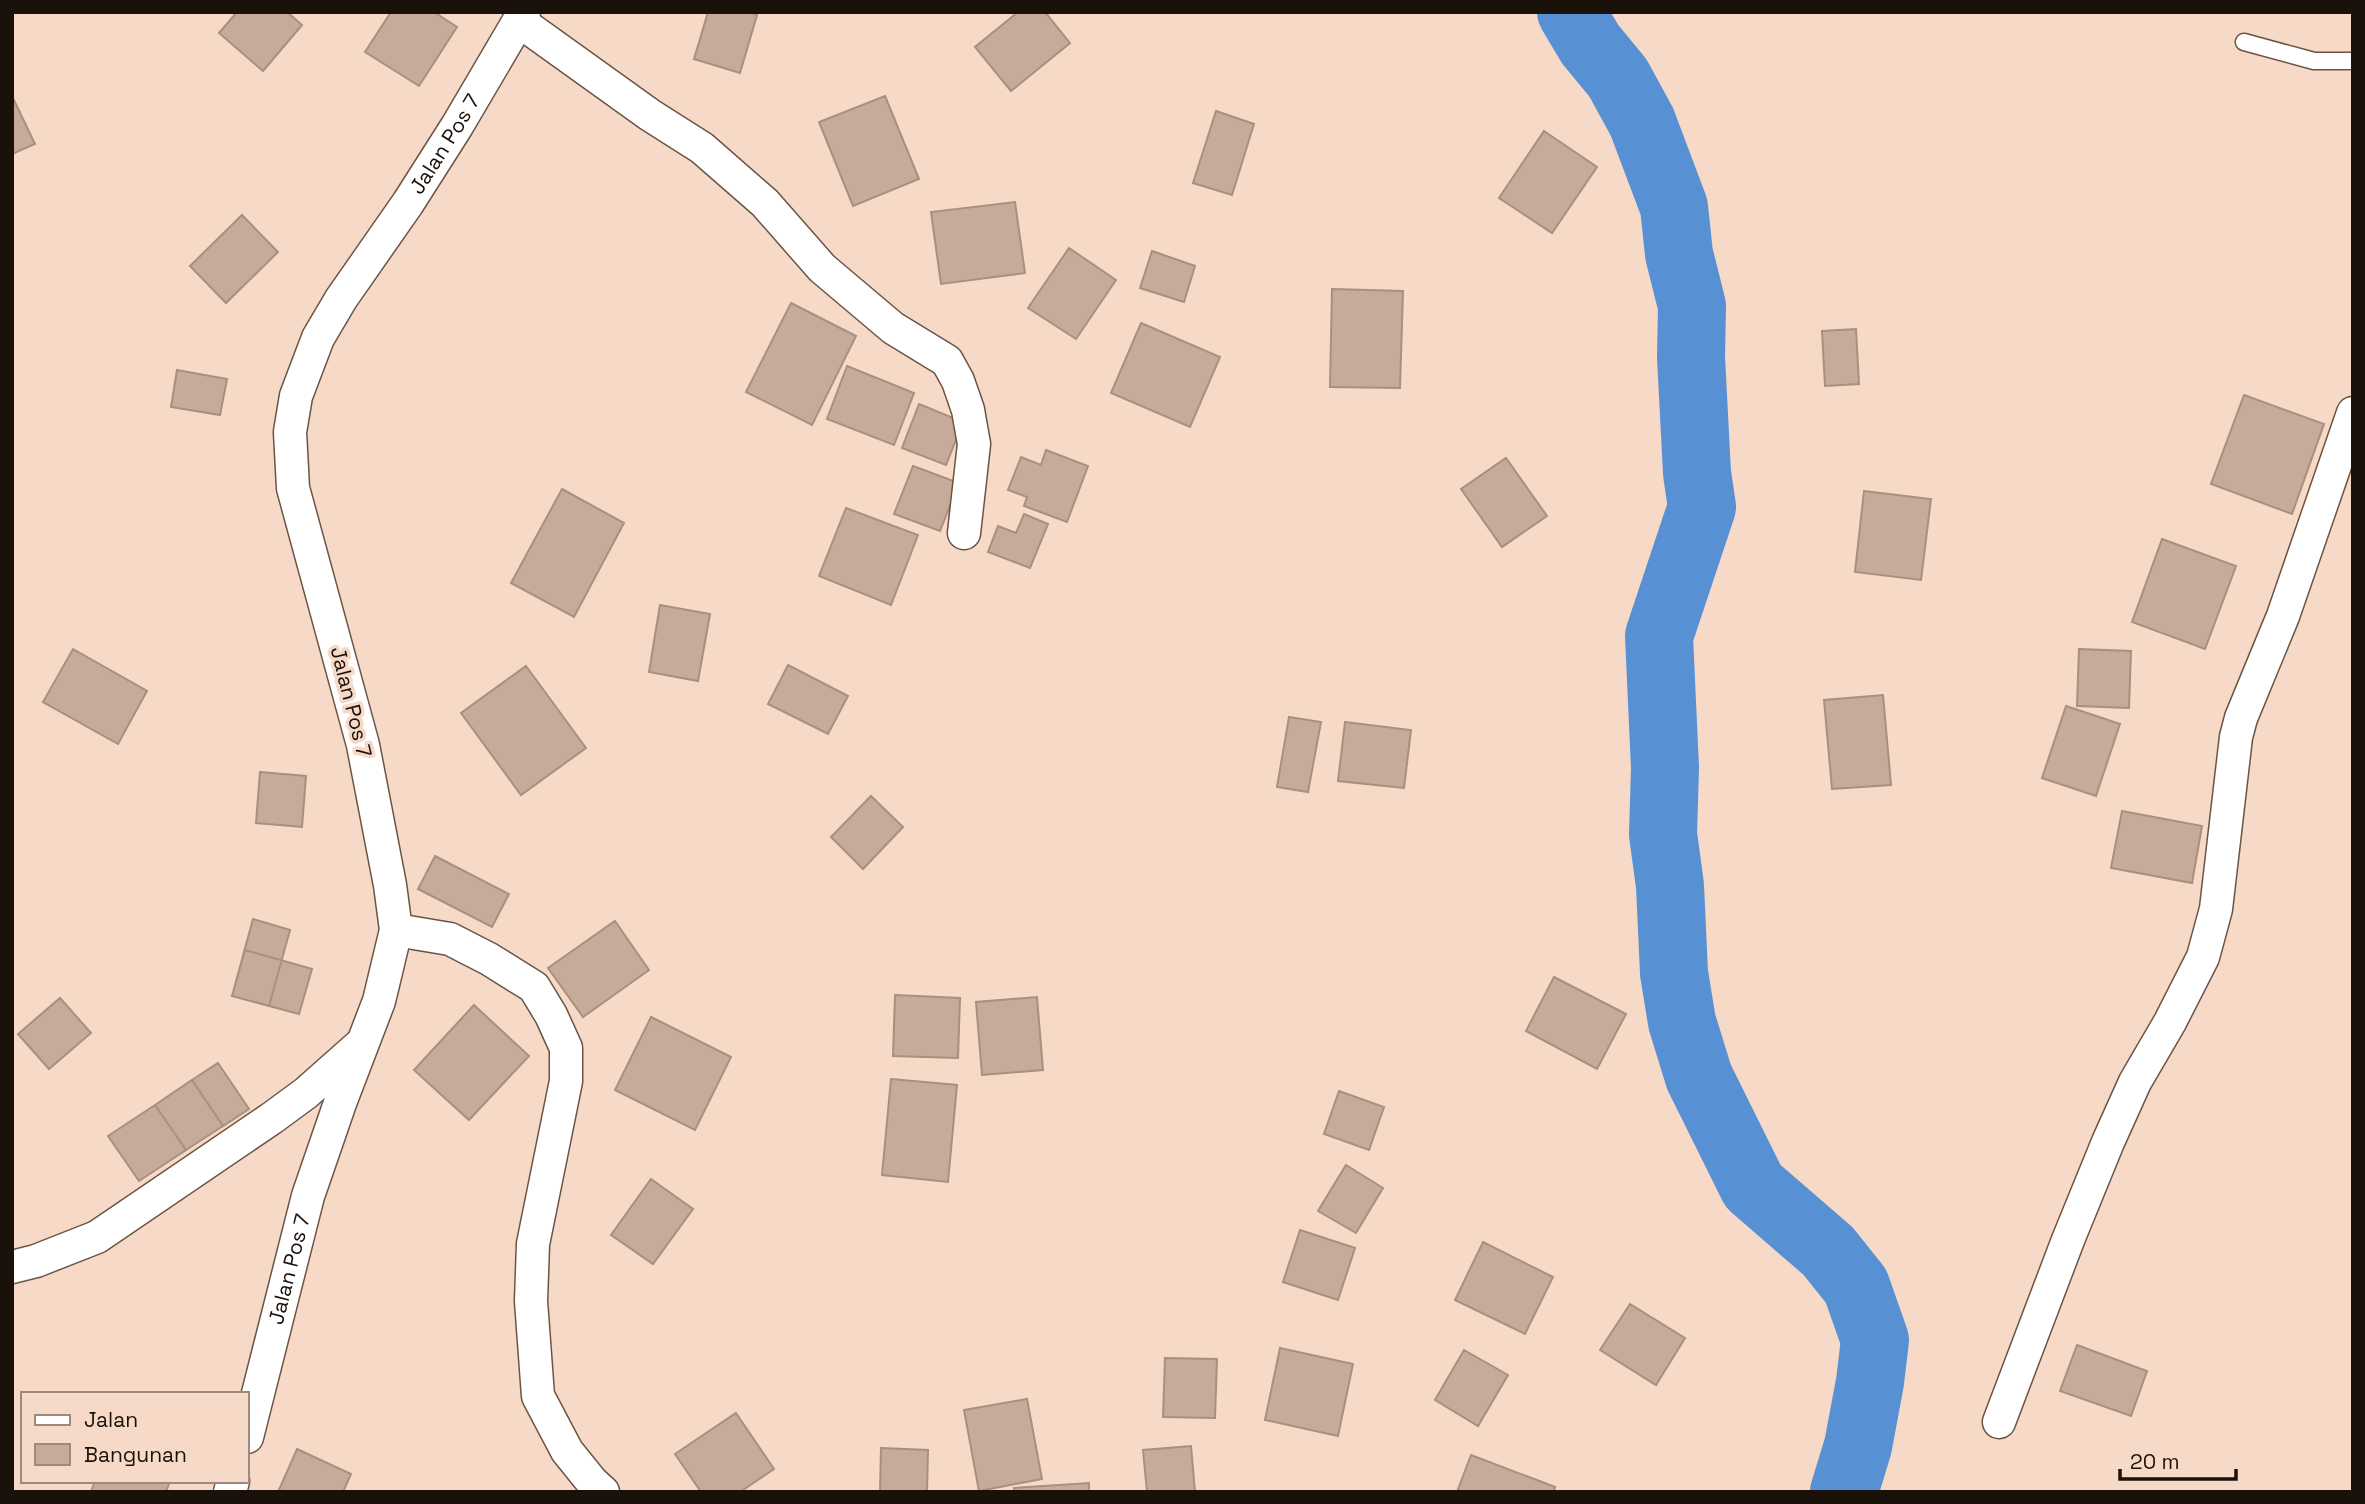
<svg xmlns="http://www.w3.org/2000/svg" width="2365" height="1504" font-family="'Space Grotesk',sans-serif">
	<rect width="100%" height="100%" fill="#f6d9c7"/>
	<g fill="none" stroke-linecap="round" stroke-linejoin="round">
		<path stroke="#5791d4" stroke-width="68" d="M 1571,12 L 1590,44 L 1618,78 L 1642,122 L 1674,207 L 1679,254 L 1692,306 L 1691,357 L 1697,473 L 1702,507 L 1659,636 L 1665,768 L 1663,834 L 1670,886 L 1674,973 L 1682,1022 L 1699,1077 L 1753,1186 L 1828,1251 L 1856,1286 L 1875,1340 L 1870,1382 L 1858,1446 L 1844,1492"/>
	</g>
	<path fill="#c7ab9a" stroke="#aa8f7e" stroke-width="2" d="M 237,12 L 287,12 L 302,25 L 263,71 L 219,33 Z
		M 391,12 L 434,12 L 457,27 L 419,86 L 365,52 Z
		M 708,12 L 749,12 L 757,15 L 740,73 L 694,59 Z
		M 1018,12 L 1045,12 L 1070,43 L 1011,91 L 975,47 Z
		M 12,96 L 35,144 L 12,154 Z
		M 885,96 L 919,179 L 853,206 L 819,122 Z
		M 1216,111 L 1254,124 L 1232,195 L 1193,183 Z
		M 1544,131 L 1597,167 L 1552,233 L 1499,198 Z
		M 1015,202 L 1025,273 L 941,284 L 931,212 Z
		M 242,215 L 278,252 L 226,303 L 190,266 Z
		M 1069,248 L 1116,280 L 1076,339 L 1028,308 Z
		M 1152,251 L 1195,266 L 1184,302 L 1140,288 Z
		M 1332,289 L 1403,291 L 1400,388 L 1330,387 Z
		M 791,303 L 856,336 L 812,425 L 746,392 Z
		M 1141,323 L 1220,357 L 1190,427 L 1111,393 Z
		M 1856,329 L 1859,384 L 1825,386 L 1822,331 Z
		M 847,366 L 914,393 L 894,445 L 827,419 Z
		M 177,370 L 227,379 L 220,415 L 171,407 Z
		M 2244,395 L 2324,424 L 2292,514 L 2211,484 Z
		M 919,404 L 963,422 L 946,465 L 902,448 Z
		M 1046,450 L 1088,466 L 1067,522 L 1024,506 L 1027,497 L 1008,490 L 1021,457 L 1041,465 Z
		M 1506,458 L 1547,516 L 1502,547 L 1461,489 Z
		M 913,466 L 959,483 L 940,531 L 894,514 Z
		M 562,489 L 624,523 L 574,617 L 511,583 Z
		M 1864,491 L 1931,499 L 1921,580 L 1855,572 Z
		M 846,508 L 918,535 L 891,605 L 819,576 Z
		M 1024,514 L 1048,524 L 1030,568 L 988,552 L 998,526 L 1016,533 Z
		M 2162,539 L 2236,566 L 2205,649 L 2132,622 Z
		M 660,605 L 710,614 L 698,681 L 649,672 Z
		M 73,649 L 147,691 L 118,744 L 43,702 Z
		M 2079,649 L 2131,651 L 2129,708 L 2077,706 Z
		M 788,665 L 848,696 L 828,734 L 768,704 Z
		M 526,666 L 586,748 L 521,795 L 461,713 Z
		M 1883,695 L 1891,785 L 1832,789 L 1824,700 Z
		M 2066,706 L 2120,724 L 2096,796 L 2042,778 Z
		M 1289,717 L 1321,722 L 1308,792 L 1277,787 Z
		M 1345,722 L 1411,730 L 1404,788 L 1338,781 Z
		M 260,772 L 306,776 L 302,827 L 256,823 Z
		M 871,796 L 903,827 L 863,869 L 831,837 Z
		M 2122,811 L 2202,826 L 2192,883 L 2111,868 Z
		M 435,856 L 509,894 L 492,927 L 418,889 Z
		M 253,919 L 290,930 L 269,1006 L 232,996 Z
		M 615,921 L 649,970 L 583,1017 L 548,968 Z
		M 245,950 L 312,969 L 299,1014 L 232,996 Z
		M 1554,977 L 1626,1014 L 1597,1069 L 1526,1031 Z
		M 895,995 L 960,998 L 958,1058 L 893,1056 Z
		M 1037,997 L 1043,1070 L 982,1075 L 976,1002 Z
		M 60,998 L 91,1033 L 49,1069 L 18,1034 Z
		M 474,1005 L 529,1056 L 469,1120 L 414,1070 Z
		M 651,1017 L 731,1057 L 695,1130 L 615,1090 Z
		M 218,1063 L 249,1109 L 223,1126 L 192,1080 Z
		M 891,1079 L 957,1085 L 948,1182 L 882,1175 Z
		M 192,1080 L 223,1126 L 186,1150 L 155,1105 Z
		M 1339,1091 L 1384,1107 L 1369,1150 L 1324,1134 Z
		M 155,1105 L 186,1150 L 139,1181 L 108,1136 Z
		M 1346,1165 L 1383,1188 L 1356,1233 L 1318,1211 Z
		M 651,1179 L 693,1209 L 653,1264 L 611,1235 Z
		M 1300,1230 L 1355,1248 L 1338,1300 L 1283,1282 Z
		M 1483,1242 L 1553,1277 L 1525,1334 L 1455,1300 Z
		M 1630,1304 L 1685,1338 L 1656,1385 L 1600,1350 Z
		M 2077,1345 L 2147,1371 L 2131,1416 L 2060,1391 Z
		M 1280,1348 L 1353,1364 L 1338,1436 L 1265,1420 Z
		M 1464,1350 L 1508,1375 L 1478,1426 L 1435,1400 Z
		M 1165,1358 L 1217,1359 L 1215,1418 L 1163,1417 Z
		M 1027,1399 L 1042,1479 L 979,1491 L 964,1410 Z
		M 736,1413 L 774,1469 L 740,1492 L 701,1492 L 675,1454 Z
		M 1191,1446 L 1195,1492 L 1147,1492 L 1143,1450 Z
		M 881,1448 L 928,1450 L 927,1492 L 880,1492 Z
		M 297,1449 L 351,1474 L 343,1492 L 278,1492 Z
		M 1471,1455 L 1555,1487 L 1554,1492 L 1457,1492 Z
		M 95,1481 L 170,1481 L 166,1492 L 91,1492 Z
		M 1089,1483 L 1089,1492 L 1014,1492 L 1014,1488 Z"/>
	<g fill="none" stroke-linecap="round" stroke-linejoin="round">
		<defs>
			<path id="lane" d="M 2244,42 L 2314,61 L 2353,61"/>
			<g id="street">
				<path d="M 519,21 L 650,115 L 702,148 L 765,203 L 822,268 L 893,328 L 947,361 L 958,381 L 968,410 L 974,444 L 964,533"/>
				<path d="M 396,930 L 450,939 L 489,959 L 534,987 L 551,1015 L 566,1048 L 566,1081 L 533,1244 L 531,1301 L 538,1396 L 567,1451 L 592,1482 L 603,1492"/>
				<path d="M 12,1267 L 36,1261 L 97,1237 L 272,1118 L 306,1093 L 359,1046"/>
				<path d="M 1999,1422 L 2068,1240 L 2108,1142 L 2135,1082 L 2170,1022 L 2203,957 L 2216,909 L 2236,737 L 2241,718 L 2283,616 L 2353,413"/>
				<path id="s1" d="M 247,1437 L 308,1196 L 340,1103 L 379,1001 L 396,930 L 390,885 L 363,745 L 293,488 L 290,432 L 296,396 L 318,338 L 341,299 L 408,203 L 457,126 L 524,12"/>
				<path d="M 230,1492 L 233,1481"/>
			</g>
		</defs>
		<use href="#lane" stroke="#6c5444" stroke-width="19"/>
		<use href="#street" stroke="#6c5444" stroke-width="35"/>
		<use href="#lane" stroke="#fff" stroke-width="16"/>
		<use href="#street" stroke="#fff" stroke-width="32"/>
	</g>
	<g text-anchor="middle" stroke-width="7" stroke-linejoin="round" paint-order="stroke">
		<g font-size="21" fill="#1b110b" stroke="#f6d9c7">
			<text dy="7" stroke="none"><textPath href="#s1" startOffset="1370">Jalan Pos 7</textPath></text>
			<text transform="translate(351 702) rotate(76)" y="7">Jalan Pos 7</text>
			<text dy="7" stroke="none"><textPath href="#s1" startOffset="173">Jalan Pos 7</textPath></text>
		</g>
	</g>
	<rect width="2365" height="1504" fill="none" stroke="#1b110b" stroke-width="28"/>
	<rect x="21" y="1392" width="228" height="91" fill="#f6d9c7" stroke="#9e897c" stroke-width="2"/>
	<rect x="35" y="1415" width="35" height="10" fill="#ffffff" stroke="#9e897c" stroke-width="2"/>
	<text x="84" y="1427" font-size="21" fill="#1b110b">Jalan</text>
	<rect x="35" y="1444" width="35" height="21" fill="#c7ab9a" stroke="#9e897c" stroke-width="2"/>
	<text x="84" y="1462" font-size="21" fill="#1b110b">Bangunan</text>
	<path d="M2120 1469v10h116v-10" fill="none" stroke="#1b110b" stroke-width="3.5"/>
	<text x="2130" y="1469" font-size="21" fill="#1b110b" stroke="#f6d9c7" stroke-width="5" paint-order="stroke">20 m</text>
</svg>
